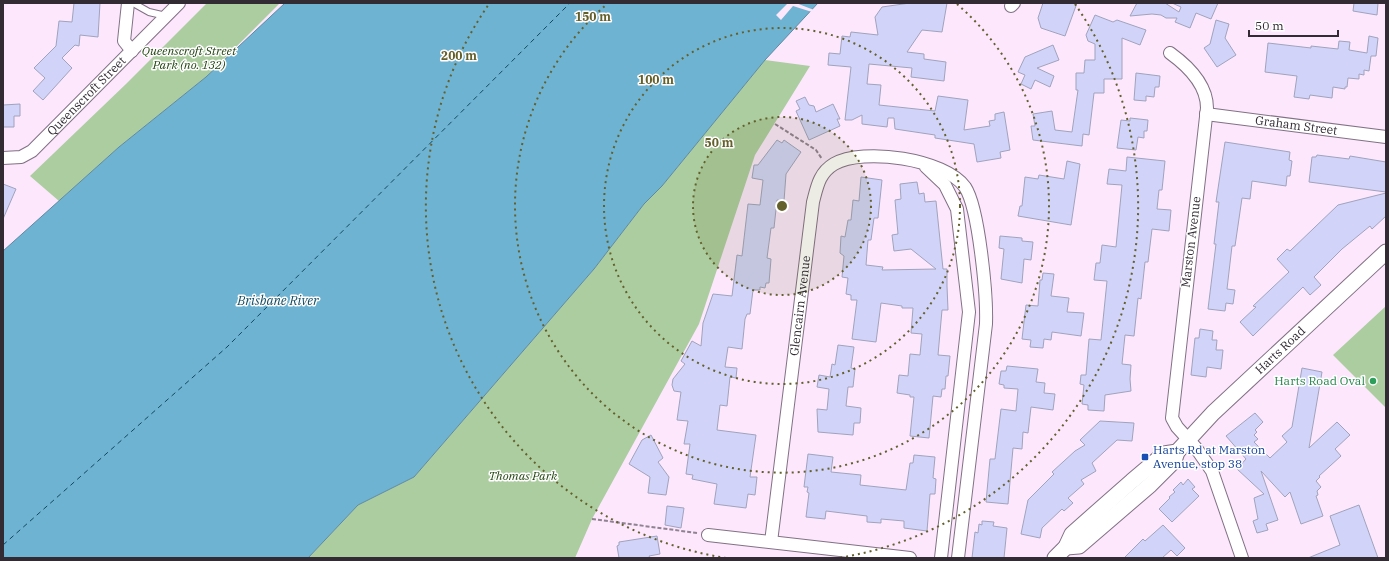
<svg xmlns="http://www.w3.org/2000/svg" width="1389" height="561" font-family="'IBM Plex Serif',serif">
	<rect width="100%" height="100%" fill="#fce7fd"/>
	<path fill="#accda0" d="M 207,3 L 280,3 L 206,77 L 119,147 L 59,201 L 30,176 L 126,84 Z
		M 765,60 L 810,66 L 755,155 L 699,324 L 592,519 L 575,558 L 308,558 L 358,505 L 414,477 L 594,269 L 644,204 L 662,186 Z
		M 1386,306 L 1386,408 L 1333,355 Z"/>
	<path fill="#6fb3d2" stroke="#5d8aa2" d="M 285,3 L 818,3 L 765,60 L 662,186 L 644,204 L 594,269 L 414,477 L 358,505 L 308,558 L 3,558 L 3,251 L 119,147 L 206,77 Z"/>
	<path fill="#fce7fd" d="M 788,3 L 796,3 L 814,10 L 812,12 L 793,6 L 781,20 L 776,15 Z"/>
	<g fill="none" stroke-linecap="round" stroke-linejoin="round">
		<path stroke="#10495f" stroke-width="1" stroke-dasharray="5 4" stroke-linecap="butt" d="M 3,545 L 227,347 L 570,3"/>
	</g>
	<path fill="#d1d4f8" stroke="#a0a3bd" d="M 74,3 L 100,3 L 98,37 L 80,35 L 79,46 L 75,45 L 62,58 L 72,68 L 43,100 L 33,91 L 45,78 L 34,68 L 56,46 L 59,21 L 72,22 Z
		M 910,3 L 947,3 L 942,32 L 922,30 L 907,52 L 924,54 L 924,59 L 946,62 L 944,81 L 911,77 L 912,68 L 869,64 L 867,84 L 881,85 L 879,105 L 935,111 L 938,96 L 968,100 L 964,130 L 990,126 L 989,121 L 995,120 L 995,114 L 1004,112 L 1010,150 L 1000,152 L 1001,158 L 977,162 L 974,144 L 935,138 L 935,135 L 895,129 L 894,118 L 888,118 L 887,127 L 862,124 L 862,115 L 852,120 L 845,120 L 851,67 L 828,65 L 829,53 L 840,54 L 842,36 L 850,37 L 851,32 L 878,35 L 875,17 L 882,7 Z
		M 1043,3 L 1077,3 L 1065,36 L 1041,28 L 1038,18 Z
		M 1137,3 L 1165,3 L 1179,12 L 1181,7 L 1172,3 L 1218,3 L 1211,19 L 1196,13 L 1190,28 L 1175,22 L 1177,18 L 1166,18 L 1161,15 L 1152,14 L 1130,16 Z
		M 1354,3 L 1378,3 L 1377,15 L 1353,11 Z
		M 1095,15 L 1113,22 L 1117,20 L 1146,30 L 1140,45 L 1122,38 L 1122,79 L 1104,79 L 1104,93 L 1094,93 L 1089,135 L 1083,134 L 1082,146 L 1033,140 L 1031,126 L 1035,126 L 1033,114 L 1052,111 L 1055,130 L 1072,132 L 1078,90 L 1076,90 L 1076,73 L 1084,73 L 1085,60 L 1095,60 L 1095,44 L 1088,41 L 1086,35 Z
		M 1216,20 L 1229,24 L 1225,38 L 1236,55 L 1217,67 L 1204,48 L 1210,44 Z
		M 1369,36 L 1378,38 L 1376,56 L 1371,56 L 1369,71 L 1364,70 L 1364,75 L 1359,74 L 1359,79 L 1348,78 L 1347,87 L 1345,87 L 1345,89 L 1333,87 L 1332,98 L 1310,95 L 1309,99 L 1294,97 L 1297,76 L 1265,72 L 1268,43 L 1311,48 L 1311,46 L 1338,49 L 1339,41 L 1350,42 L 1349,50 L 1367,53 Z
		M 1053,45 L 1059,60 L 1037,68 L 1054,76 L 1050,87 L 1035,80 L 1031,89 L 1021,84 L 1025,75 L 1018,72 L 1025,57 Z
		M 1136,73 L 1160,76 L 1159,87 L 1155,87 L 1154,97 L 1146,96 L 1146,101 L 1134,100 Z
		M 805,97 L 809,105 L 814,106 L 816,112 L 833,104 L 840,119 L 837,119 L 840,126 L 809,140 L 796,111 L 800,109 L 796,101 Z
		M 20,104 L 20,116 L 14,116 L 14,127 L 3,127 L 3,105 Z
		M 1130,118 L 1148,120 L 1147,131 L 1144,131 L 1144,138 L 1138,137 L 1136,150 L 1117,148 L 1121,120 L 1130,121 Z
		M 777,140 L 782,143 L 784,140 L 801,152 L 786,174 L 784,201 L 777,200 L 774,228 L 771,228 L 767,258 L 771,259 L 769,283 L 766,283 L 765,288 L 760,287 L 760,290 L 753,290 L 750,314 L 747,314 L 745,319 L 742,349 L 728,347 L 725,367 L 737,368 L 736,378 L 730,377 L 727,406 L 720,405 L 717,430 L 756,435 L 750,477 L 757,477 L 755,495 L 748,494 L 746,508 L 714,504 L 717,484 L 692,479 L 693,475 L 686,474 L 690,444 L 684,444 L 688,421 L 677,420 L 681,392 L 674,391 L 672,385 L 673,379 L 685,364 L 681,361 L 692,341 L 701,346 L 703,323 L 713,294 L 732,296 L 737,255 L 742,256 L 748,204 L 760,205 L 763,180 L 752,178 L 754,165 L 758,165 Z
		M 1225,142 L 1290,152 L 1289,160 L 1292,161 L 1290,176 L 1287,176 L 1286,186 L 1252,181 L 1250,199 L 1242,198 L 1235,246 L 1232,246 L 1227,289 L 1235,290 L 1233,304 L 1226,303 L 1225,311 L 1208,309 L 1216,244 L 1214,244 L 1219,202 L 1216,202 Z
		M 1317,155 L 1349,159 L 1350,156 L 1386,162 L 1386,192 L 1309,182 L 1312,157 L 1316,157 Z
		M 1127,157 L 1165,161 L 1162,190 L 1159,190 L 1157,209 L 1171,210 L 1169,231 L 1152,229 L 1148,262 L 1145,262 L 1141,299 L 1138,298 L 1134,336 L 1125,335 L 1122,364 L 1131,365 L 1130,379 L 1131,391 L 1105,395 L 1104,411 L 1088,410 L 1088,405 L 1082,404 L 1084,385 L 1080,384 L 1081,375 L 1086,375 L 1089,339 L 1101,340 L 1107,281 L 1094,280 L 1096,263 L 1100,263 L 1102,245 L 1116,247 L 1122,185 L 1107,184 L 1109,169 L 1126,171 Z
		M 1067,161 L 1080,164 L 1071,225 L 1018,216 L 1020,206 L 1022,206 L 1025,177 L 1038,179 L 1039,175 L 1064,179 Z
		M 861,177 L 882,180 L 878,218 L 874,218 L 871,240 L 868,240 L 866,265 L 883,267 L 882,270 L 936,269 L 911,249 L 894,251 L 892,235 L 898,234 L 895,200 L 901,199 L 900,184 L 917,182 L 919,194 L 924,193 L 925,202 L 936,201 L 943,269 L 947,269 L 947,286 L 948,310 L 942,310 L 938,355 L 950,356 L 948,376 L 946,376 L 945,389 L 942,389 L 941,397 L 933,396 L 929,438 L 910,436 L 914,397 L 910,397 L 910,395 L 897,393 L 899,375 L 908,376 L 910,354 L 920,355 L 922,334 L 911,333 L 913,308 L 902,308 L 902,306 L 881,303 L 876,342 L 852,339 L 857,300 L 851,300 L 851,295 L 846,294 L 848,278 L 842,277 L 844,256 L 840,253 L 841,236 L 845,237 L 848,220 L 851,220 L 853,200 L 859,201 Z
		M 3,184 L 16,189 L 3,219 Z
		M 1386,193 L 1386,216 L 1372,229 L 1370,226 L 1342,249 L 1314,277 L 1321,285 L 1310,295 L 1303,287 L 1253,336 L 1240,322 L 1256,307 L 1253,306 L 1289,272 L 1277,259 L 1287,249 L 1290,251 L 1338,205 Z
		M 1000,236 L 1022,238 L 1022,241 L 1033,242 L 1031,260 L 1024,259 L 1022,283 L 1001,279 L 1004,249 L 999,248 Z
		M 1043,273 L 1054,274 L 1051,296 L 1069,298 L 1067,312 L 1084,313 L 1081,336 L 1052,332 L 1051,340 L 1044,339 L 1043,348 L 1030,347 L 1031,340 L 1022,339 L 1026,305 L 1038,306 L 1040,280 L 1042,280 Z
		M 1200,329 L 1213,331 L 1212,340 L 1217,340 L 1216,350 L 1223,350 L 1221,369 L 1207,367 L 1206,377 L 1191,375 L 1195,338 L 1199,338 Z
		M 838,345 L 854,347 L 851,368 L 855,369 L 853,387 L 848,387 L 846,406 L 861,408 L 860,423 L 854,423 L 853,435 L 818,432 L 817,409 L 827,410 L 829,389 L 817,387 L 819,375 L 830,377 L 832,364 L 835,365 Z
		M 1007,366 L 1038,369 L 1036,382 L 1045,383 L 1044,393 L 1055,394 L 1053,410 L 1031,407 L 1028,433 L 1023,432 L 1022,449 L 1013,448 L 1008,504 L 986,502 L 990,459 L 995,459 L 1001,409 L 1016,411 L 1018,389 L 1004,388 L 1004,385 L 999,384 L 1001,371 L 1006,371 Z
		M 1302,368 L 1322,372 L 1309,448 L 1337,422 L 1350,435 L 1335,449 L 1341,456 L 1319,476 L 1320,477 L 1316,481 L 1321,487 L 1317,491 L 1318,495 L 1316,496 L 1323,516 L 1301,524 L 1290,492 L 1285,497 L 1261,471 L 1278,520 L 1266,524 L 1268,530 L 1257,533 L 1253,521 L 1258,519 L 1254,498 L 1264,494 L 1237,469 L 1246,459 L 1226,436 L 1255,413 L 1263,422 L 1255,430 L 1257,432 L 1254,435 L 1258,439 L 1254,442 L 1270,458 L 1287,442 L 1282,436 L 1292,427 Z
		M 1100,421 L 1134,423 L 1132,441 L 1117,440 L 1092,463 L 1096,471 L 1081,480 L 1084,484 L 1068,498 L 1073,503 L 1064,511 L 1062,509 L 1042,528 L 1040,538 L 1021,534 L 1028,500 L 1054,474 L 1052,472 L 1075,451 L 1085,445 L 1080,440 Z
		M 651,435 L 663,458 L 658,462 L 669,477 L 666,495 L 648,493 L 650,477 L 629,464 L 642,440 Z
		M 808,454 L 833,457 L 831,472 L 861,475 L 860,485 L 906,490 L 910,463 L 913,463 L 914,455 L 935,457 L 933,478 L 936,479 L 935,494 L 930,494 L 927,531 L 904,528 L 904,521 L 881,519 L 881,523 L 867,522 L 867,516 L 826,511 L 825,519 L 806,517 L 809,493 L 807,492 L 808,487 L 804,487 Z
		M 1188,479 L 1195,487 L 1192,489 L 1199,496 L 1172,522 L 1159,509 L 1170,498 L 1169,497 L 1175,492 L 1173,490 L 1181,482 L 1183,485 Z
		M 1359,505 L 1378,558 L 1308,558 L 1340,545 L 1330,516 Z
		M 667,506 L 684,508 L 681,528 L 665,525 Z
		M 982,521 L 994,522 L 993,526 L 1007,528 L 1004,558 L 972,558 L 975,532 L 978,533 L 979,524 L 982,525 Z
		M 1163,525 L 1185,548 L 1177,556 L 1171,550 L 1162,558 L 1124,558 L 1143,539 L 1145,541 Z
		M 657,536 L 660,554 L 649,556 L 650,558 L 619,558 L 617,546 L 619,545 L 619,542 Z"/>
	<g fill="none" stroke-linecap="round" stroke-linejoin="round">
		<defs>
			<path id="service" d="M 133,3 L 149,12 L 166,16"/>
			<g id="minor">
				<path d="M 128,3 L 124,41 L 132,51"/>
				<path d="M 1011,6 L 1014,3"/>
				<path d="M 1170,53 C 1188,66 1207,84 1207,108 L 1172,418 L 1177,427 L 1196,448 L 1212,471 L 1242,558"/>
				<path id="s1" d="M 1206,114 L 1386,137"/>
				<path id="s2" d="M 3,158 L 21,157 L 32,151 L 179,3"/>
				<path d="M 926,167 L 945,185 L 957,209 L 969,312 L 941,558"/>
				<path d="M 708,535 L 910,558"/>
				<path id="s3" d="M 771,542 L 813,202 C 817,187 819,173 834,164 C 863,147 945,159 965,187 C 979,208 987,296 986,324 L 958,558"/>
			</g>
			<g id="tertiary">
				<path id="s4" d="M 1066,547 L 1079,546 L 1150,485 L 1174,461 L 1177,452 L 1213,413 L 1386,252"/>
				<path d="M 1055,558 L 1066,547 L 1072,534 L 1132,481 L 1164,454 L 1177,452"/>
			</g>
		</defs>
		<use href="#service" stroke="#827084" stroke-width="8"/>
		<use href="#minor" stroke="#827084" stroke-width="14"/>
		<use href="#tertiary" stroke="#827084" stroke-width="17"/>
		<path stroke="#908291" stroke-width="2" stroke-dasharray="4 2" stroke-linecap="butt" d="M 775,124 L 816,150 L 822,159
			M 592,519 L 697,533"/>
		<use href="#service" stroke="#fff" stroke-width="6"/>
		<use href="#minor" stroke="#fff" stroke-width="12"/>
		<use href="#tertiary" stroke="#fff" stroke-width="15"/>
	</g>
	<circle cx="782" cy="206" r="89" fill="#64602c" fill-opacity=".12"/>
	<g fill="none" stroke="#64602c" stroke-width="2" stroke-dasharray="2 4">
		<circle cx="782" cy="206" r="89"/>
		<circle cx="782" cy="206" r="178"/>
		<path d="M957 4A267 267 0 1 1 607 4"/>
		<path d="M726 558A356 356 0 0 1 489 4M1075 4A356 356 0 0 1 838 558"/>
	</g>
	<circle fill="#2e9e5b" stroke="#fff" stroke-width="1.5" cx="1373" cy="381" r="4"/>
	<rect fill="#1a4fb4" stroke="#fff" stroke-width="1.5" x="1141" y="453" width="8" height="8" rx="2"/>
	<g text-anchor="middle" stroke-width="3" stroke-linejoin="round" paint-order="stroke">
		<g font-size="12" font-style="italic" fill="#21440f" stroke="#fff">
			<text x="189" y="55">Queenscroft Street<tspan x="189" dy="14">Park (no. 132)</tspan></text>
			<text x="523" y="480">Thomas Park</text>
		</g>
		<g font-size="12" fill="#322b33" stroke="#fff">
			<text dy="4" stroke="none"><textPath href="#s2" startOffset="108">Queenscroft Street</textPath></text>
			<text dy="4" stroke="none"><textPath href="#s1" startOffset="91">Graham Street</textPath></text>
			<text transform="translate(1191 242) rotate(-83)" y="4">Marston Avenue</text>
			<text dy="4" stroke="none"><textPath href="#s3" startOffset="238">Glencairn Avenue</textPath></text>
			<text dy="4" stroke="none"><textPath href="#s4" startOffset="295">Harts Road</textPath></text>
		</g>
		<g font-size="12" fill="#27864d" stroke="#fff" text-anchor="end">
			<text x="1365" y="385">Harts Road Oval</text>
		</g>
		<g font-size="12" fill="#164399" stroke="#fff" text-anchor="start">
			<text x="1153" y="454">Harts Rd at Marston<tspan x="1153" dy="14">Avenue, stop 38</tspan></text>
		</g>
		<g font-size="13" font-style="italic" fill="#10495f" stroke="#fff">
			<text x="278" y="305">Brisbane River</text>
		</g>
	</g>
	<circle cx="782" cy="206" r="6" fill="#64602c" stroke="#fff" stroke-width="2"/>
	<g font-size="12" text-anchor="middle" font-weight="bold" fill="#64602c" stroke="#fff" stroke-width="3" stroke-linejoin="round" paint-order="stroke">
		<text x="593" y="21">150 m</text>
		<text x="459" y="60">200 m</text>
		<text x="656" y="84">100 m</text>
		<text x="719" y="147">50 m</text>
	</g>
	<rect width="1389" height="561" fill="none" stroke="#322b33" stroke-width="8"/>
	<path d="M1249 30v6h89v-6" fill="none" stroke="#322b33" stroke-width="2"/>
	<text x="1255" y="30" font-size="12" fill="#322b33" stroke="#ffffff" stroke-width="3" paint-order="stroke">50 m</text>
</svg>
